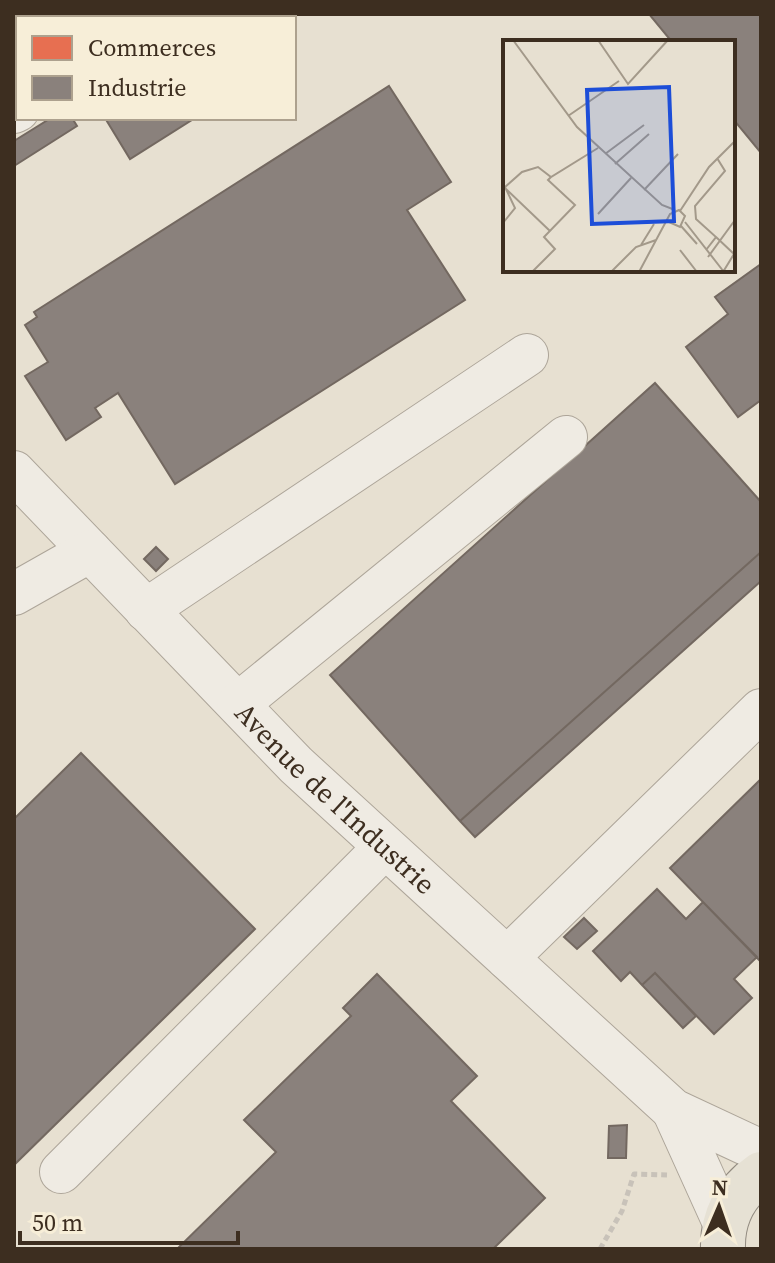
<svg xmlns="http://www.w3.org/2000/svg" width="775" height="1263" font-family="'Source Serif 4',serif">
	<rect width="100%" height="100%" fill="#e7e0d1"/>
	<path fill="#e76f51" stroke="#b45c42" stroke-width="2" d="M 14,14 L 114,14 L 108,18 L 18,18 L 18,75 L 14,78 Z"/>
	<path fill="#8a817c" stroke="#736860" stroke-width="2" d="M 649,14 L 761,14 L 761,153 L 733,119 L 733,42 L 672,42 Z
		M 389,86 L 451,182 L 407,210 L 465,300 L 175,484 L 118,393 L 95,408 L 101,417 L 66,440 L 25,376 L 48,362 L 25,325 L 37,317 L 34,312 Z
		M 51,118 L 72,118 L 77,126 L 14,166 L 14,141 Z
		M 105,118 L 195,118 L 130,159 Z
		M 761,264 L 761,400 L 738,417 L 686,347 L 728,314 L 715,297 Z
		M 655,383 L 761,502 L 761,552 L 460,821 L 330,675 Z
		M 156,547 L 168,559 L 156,571 L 144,559 Z
		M 761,552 L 761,581 L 475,837 L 460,821 Z
		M 81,753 L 255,929 L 14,1165 L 14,819 Z
		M 761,779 L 761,962 L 670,868 Z
		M 657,889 L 686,919 L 703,902 L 757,957 L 734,979 L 752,998 L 714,1034 L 655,973 L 642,985 L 630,972 L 621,981 L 593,951 Z
		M 584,918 L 597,931 L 577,949 L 564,937 Z
		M 655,973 L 696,1016 L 683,1028 L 642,985 Z
		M 377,974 L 477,1076 L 451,1101 L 545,1198 L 493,1249 L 177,1249 L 276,1152 L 244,1120 L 351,1016 L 343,1008 Z
		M 627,1125 L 626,1158 L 608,1158 L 609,1126 Z"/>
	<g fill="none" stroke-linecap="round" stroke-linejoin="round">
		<defs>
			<g id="minor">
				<path d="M 163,18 L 170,14"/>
				<path d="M 14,112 L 18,110"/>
				<path id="s1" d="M 14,472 L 296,765 L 673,1110 L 761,1151"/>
				<path d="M 14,594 L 90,551"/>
				<path d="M 146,610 L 527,355"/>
				<path d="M 238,704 L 566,437"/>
				<path d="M 507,958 L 761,710"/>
				<path d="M 673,1110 L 725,1225"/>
				<path d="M 61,1172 L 385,847"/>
			</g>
			<path id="major" d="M 723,1249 C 722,1218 735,1192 761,1174"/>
		</defs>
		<use href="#minor" stroke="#ada599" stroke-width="44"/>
		<use href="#major" stroke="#928b80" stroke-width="46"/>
		<path stroke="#c8c2b9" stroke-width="5" stroke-dasharray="6 4" stroke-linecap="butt" d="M 600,1249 L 622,1211 L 634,1174 L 667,1175"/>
		<use href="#minor" stroke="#efebe3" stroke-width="42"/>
		<use href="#major" stroke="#e6e1d4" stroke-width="44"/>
	</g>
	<g text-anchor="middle" stroke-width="8" stroke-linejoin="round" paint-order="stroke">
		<g font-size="28" fill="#3d2e20" stroke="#f7eed8">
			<text dy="10" stroke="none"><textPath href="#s1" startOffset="458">Avenue de l'Industrie</textPath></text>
		</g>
	</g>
	<g transform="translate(503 40)">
		<rect width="232" height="232" fill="#e7e0d1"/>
		<path fill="none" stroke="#a3998a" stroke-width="2" d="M 10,0 L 74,87 L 159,165 L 172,170M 95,0 L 125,44 L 165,0M 65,76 L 116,41M 102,114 L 141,85M 112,124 L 146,94M 3,149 L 47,191M 141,150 L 175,114M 177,171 L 206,127 L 232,101M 95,174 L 128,138M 182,182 L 221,232M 0,183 L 12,168 L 2,147 L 19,132 L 35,127 L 48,137 L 95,108M 178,186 L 194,204M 213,197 L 231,214 L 220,232M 138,205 L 151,184M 177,210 L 194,232M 203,210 L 213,197 L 193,179 L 192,166 L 222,131 L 214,118M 205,217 L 232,180M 29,232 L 52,209 L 41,197 L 72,165 L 45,140 L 48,137M 108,232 L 133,207 L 153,200M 136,232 L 167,174 L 176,170 L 182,176 L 177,187 L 166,182"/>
		<path fill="#1d4ed8" fill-opacity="0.15" stroke="#1d4ed8" stroke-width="4" d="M 166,47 L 171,181 L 89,184 L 84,50 Z"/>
		<rect width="232" height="232" fill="none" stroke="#3d2e20" stroke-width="4"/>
	</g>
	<rect width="775" height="1263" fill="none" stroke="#3d2e20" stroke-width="32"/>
	<rect x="16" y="16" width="280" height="104" fill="#f7eed8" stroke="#ada18e" stroke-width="2"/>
	<rect x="32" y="36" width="40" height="24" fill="#e76f51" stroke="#ada18e" stroke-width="2"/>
	<text x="88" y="56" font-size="24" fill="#3d2e20">Commerces</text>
	<rect x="32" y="76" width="40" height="24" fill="#8a817c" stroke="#ada18e" stroke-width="2"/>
	<text x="88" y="96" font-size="24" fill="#3d2e20">Industrie</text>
	<g transform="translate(719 1207) rotate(2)" stroke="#f7eed8" stroke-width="6" paint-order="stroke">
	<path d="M0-6L14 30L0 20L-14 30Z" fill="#3d2e20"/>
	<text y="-12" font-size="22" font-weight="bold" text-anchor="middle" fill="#3d2e20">N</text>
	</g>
	<path d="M20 1231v12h218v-12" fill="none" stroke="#3d2e20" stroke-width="4"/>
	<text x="32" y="1231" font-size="24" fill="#3d2e20" stroke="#f7eed8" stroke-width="6" paint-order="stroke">50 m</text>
</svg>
